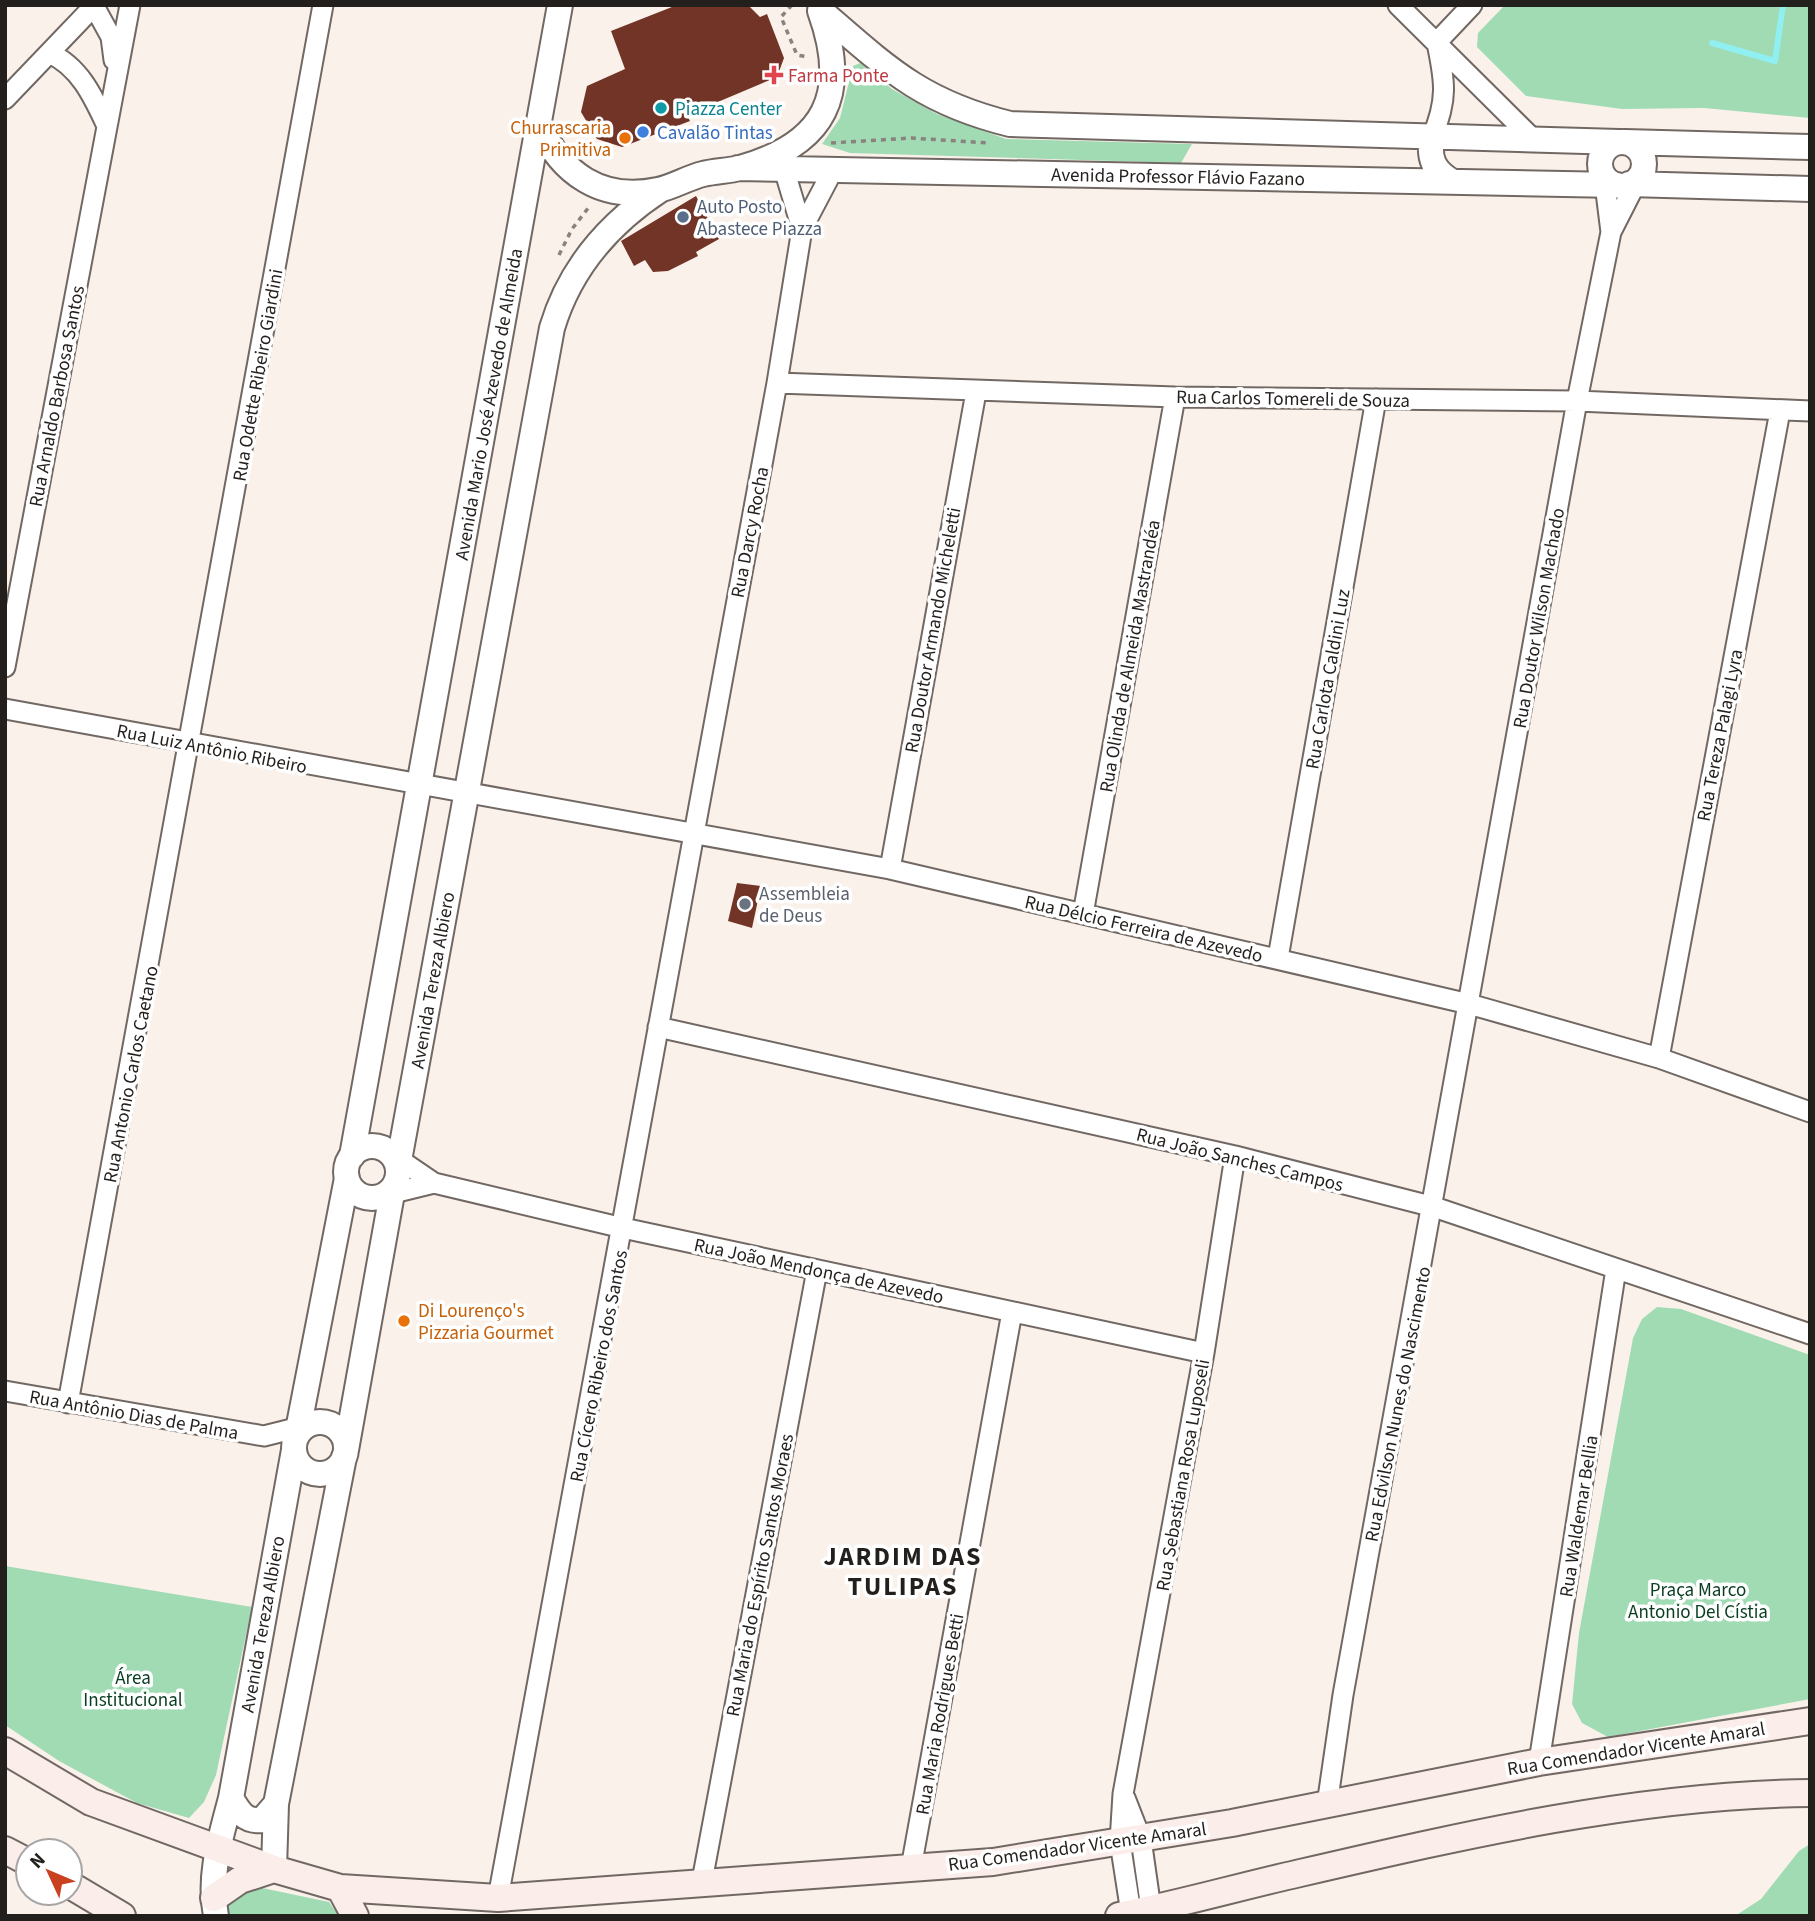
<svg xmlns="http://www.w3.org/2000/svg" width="1815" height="1921" font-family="'Source Sans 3',sans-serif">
	<rect width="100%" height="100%" fill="#fbf1eb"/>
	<path fill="#a1dbb4" d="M 1505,5 L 1810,5 L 1810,118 L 1704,108 L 1622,109 L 1526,96 L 1477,47 L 1478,33 Z
		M 860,63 L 892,89 L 937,114 L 1006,139 L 1192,144 L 1181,163 L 850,153 L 822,144 L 840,118 L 853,66 Z
		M 1657,1307 L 1681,1309 L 1810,1355 L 1810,1699 L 1608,1737 L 1582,1723 L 1572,1704 L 1579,1633 L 1633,1338 L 1642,1319 Z
		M 5,1566 L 252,1607 L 216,1775 L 204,1802 L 189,1818 L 137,1803 L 59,1761 L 5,1725 Z
		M 1810,1844 L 1810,1916 L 1735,1916 L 1761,1899 L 1799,1851 Z
		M 253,1886 L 329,1902 L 339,1916 L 228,1916 L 226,1901 Z"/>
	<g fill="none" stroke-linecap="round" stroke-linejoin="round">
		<path stroke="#8feff1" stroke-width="6" d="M 1712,43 L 1775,61 L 1783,5"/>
	</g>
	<path fill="#713426" d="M 677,5 L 748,5 L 760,17 L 767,14 L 784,58 L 777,77 L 687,115 L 690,121 L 622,147 L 597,139 L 581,112 L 587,86 L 625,69 L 611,31 Z
		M 696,196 L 719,239 L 696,252 L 698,256 L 668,271 L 653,272 L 645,260 L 634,266 L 621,241 Z
		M 737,883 L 761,886 L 752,928 L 728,921 Z"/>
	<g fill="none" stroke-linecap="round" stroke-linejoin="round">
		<defs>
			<path id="minor" d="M 1398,5 L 1533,139
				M 94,6 L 111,37 L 114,60
				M 1437,42 L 1472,5
				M 49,53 C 79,66 93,96 106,124
				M 5,99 L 95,5
				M 1432,137 C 1448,100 1445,81 1437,43
				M 784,169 L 802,229
				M 1604,176 L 1611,232
				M 777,383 L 1175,397 L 1577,401 L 1810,411
				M 5,667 L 130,5
				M 5,709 L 890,869 L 1469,1004 L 1659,1058 L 1810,1112
				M 890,869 L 976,392
				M 1083,914 L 1175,397
				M 1278,958 L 1376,399
				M 658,1027 L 1235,1156 L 1434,1207 L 1810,1334
				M 1659,1058 L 1780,411
				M 390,1153 L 434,1183 L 623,1228 L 1204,1353
				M 381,1196 L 434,1183
				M 5,1391 L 264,1436 L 308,1425
				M 68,1403 L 323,5
				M 1539,1762 L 1616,1269
				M 1125,1798 L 1141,1839 L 1151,1909
				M 1327,1805 L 1343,1695 L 1577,401 L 1611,232 L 1639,177
				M 911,1868 L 1012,1312
				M 702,1881 L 817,1270
				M 498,1898 L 777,383 L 802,229 L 833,170
				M 1131,1913 L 1120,1842 L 1123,1794 L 1204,1353 L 1235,1156"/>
			<path id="tertiary" d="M 820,10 C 887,68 921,102 1010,124 L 1619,142
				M 539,124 C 561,174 602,202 658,190 C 673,187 687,178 703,174 C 715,171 728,171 740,168 C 826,144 850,94 820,11
				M 1432,137 C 1428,159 1434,171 1453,182
				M 1625,142 L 1810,147
				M1600 164a22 22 0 1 1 44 0a22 22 0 1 1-44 0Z
				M 738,168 L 1617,185
				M 1629,184 L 1810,189
				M346 1172a26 26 0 1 1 52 0a26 26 0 1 1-52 0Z
				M 352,1156 L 560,5
				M 398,1166 L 552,328 C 570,268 608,224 660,190
				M294 1448a26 26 0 1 1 52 0a26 26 0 1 1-52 0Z
				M 297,1435 L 347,1178
				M 346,1450 L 393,1188
				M 231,1798 C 239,1812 245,1822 262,1820 L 276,1804
				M 274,1869 L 276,1804 L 344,1457
				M 216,1916 C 208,1875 221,1837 231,1798 L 294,1450"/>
			<path id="secondary" d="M 5,1751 L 91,1802 L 274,1869 L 340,1888 L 498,1898 L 993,1862 L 1232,1823 L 1539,1762 L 1810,1721
				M 5,1850 L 28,1862
				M 70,1885 L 122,1916
				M 340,1888 L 355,1916
				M 214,1898 L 240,1880 L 274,1869
				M 1119,1916 C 1174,1905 1228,1890 1283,1877 C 1456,1837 1632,1795 1810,1793"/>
		</defs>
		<use href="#minor" stroke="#716863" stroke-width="23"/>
		<use href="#tertiary" stroke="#716863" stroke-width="28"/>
		<use href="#secondary" stroke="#716863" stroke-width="30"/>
		<path stroke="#89827e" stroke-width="3.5" stroke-dasharray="5 5" stroke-linecap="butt" d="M 792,5 L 781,17 L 797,55 L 808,57
			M 831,143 L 911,138 L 989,143
			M 559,255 L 572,229 L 589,207"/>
		<use href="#minor" stroke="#fff" stroke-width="19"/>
		<use href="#tertiary" stroke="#fff" stroke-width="24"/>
		<use href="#secondary" stroke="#fbedea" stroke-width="26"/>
	</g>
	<path fill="#e0444e" stroke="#fff" stroke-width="2.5" d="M770.5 64.5h7v7h7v7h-7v7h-7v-7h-7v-7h7z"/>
	<circle fill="#0f9aa8" stroke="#fff" stroke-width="2.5" cx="661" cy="108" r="7"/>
	<circle fill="#3f7fe0" stroke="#fff" stroke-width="2.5" cx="643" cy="132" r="7"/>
	<g fill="#e8710a" stroke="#fff" stroke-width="2.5">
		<circle cx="625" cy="138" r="7"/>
		<circle cx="404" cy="1321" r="7"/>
	</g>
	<circle fill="#5c6f8a" stroke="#fff" stroke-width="2.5" cx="683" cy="217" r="7"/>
	<circle fill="#6b7280" stroke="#fff" stroke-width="2.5" cx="745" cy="904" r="7"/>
	<g text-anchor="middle" stroke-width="7" stroke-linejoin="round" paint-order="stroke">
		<g font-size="19" fill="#be3a42" stroke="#fff" text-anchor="start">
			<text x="788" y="82">Farma Ponte</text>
		</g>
		<g font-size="19" fill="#0d838f" stroke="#fff" text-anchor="start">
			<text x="675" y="115">Piazza Center</text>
		</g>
		<g font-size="19" fill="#c56008" stroke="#fff" text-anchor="end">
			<text x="611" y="134">Churrascaria<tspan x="611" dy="22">Primitiva</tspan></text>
			<text x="418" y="1317" text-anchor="start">Di Lourenço's<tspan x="418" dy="22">Pizzaria Gourmet</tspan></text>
		</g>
		<g font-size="19" fill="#366cbe" stroke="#fff" text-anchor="start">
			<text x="657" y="139">Cavalão Tintas</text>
		</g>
		<g font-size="19" fill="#231f1d" stroke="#fff">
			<text transform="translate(1178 176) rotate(1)" y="7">Avenida Professor Flávio Fazano</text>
			<text transform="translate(257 375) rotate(-80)" y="7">Rua Odette Ribeiro Giardini</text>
			<text transform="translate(56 396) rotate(-79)" y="7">Rua Arnaldo Barbosa Santos</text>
			<text transform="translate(1293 398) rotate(1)" y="7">Rua Carlos Tomereli de Souza</text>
			<text transform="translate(488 404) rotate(-80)" y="7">Avenida Mario José Azevedo de Almeida</text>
			<text transform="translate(749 532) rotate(-79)" y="7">Rua Darcy Rocha</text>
			<text transform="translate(1538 618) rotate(-80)" y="7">Rua Doutor Wilson Machado</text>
			<text transform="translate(932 630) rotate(-80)" y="7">Rua Doutor Armando Micheletti</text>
			<text transform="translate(1129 656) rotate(-80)" y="7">Rua Olinda de Almeida Mastrandéa</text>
			<text transform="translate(1327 679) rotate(-80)" y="7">Rua Carlota Caldini Luz</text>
			<text transform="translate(1719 735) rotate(-79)" y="7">Rua Tereza Palagi Lyra</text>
			<text transform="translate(212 748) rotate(11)" y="7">Rua Luiz Antônio Ribeiro</text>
			<text transform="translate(1144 928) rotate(13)" y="7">Rua Délcio Ferreira de Azevedo</text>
			<text transform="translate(432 980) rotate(-80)" y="7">Avenida Tereza Albiero</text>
			<text transform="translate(130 1074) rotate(-79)" y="7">Rua Antonio Carlos Caetano</text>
			<text transform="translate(1240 1159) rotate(14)" y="7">Rua João Sanches Campos</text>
			<text transform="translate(819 1270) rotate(12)" y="7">Rua João Mendonça de Azevedo</text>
			<text transform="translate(598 1366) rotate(-79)" y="7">Rua Cícero Ribeiro dos Santos</text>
			<text transform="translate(1397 1404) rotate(-79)" y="7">Rua Edvilson Nunes do Nascimento</text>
			<text transform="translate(134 1414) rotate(10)" y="7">Rua Antônio Dias de Palma</text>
			<text transform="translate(1182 1475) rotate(-80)" y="7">Rua Sebastiana Rosa Luposeli</text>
			<text transform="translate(1578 1516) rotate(-81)" y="7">Rua Waldemar Bellia</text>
			<text transform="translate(759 1575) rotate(-79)" y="7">Rua Maria do Espírito Santos Moraes</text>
			<text transform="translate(262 1624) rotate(-80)" y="7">Avenida Tereza Albiero</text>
			<text transform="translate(939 1714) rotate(-80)" y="7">Rua Maria Rodrigues Betti</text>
			<text transform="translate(1636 1748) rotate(-9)" y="7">Rua Comendador Vicente Amaral</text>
			<text transform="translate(1077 1846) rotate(-8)" y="7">Rua Comendador Vicente Amaral</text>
		</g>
		<g font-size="19" fill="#4e5e75" stroke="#fff" text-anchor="start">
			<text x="697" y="213">Auto Posto<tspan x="697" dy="22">Abastece Piazza</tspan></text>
		</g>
		<g font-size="19" fill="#5b616d" stroke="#fff" text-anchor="start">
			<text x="759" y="900">Assembleia<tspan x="759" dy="22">de Deus</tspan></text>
		</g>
		<g font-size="19" fill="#093d21" stroke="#fff">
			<text x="1698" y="1596">Praça Marco<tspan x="1698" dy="22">Antonio Del Cístia</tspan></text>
			<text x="133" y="1684">Área<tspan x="133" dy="22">Institucional</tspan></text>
		</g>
		<g font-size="26" font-weight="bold" letter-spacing="2" fill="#231f1d" stroke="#fff">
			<text x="903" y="1565">JARDIM DAS<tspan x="903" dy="30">TULIPAS</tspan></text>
		</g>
	</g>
	<rect width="1815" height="1921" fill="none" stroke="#231f1d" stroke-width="14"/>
	<g transform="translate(49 1872) rotate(314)"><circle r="33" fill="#ffffff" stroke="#a7a5a5" stroke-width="2"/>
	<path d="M0-5L12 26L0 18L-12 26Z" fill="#ca411f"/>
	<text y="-10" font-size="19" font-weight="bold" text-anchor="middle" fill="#231f1d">N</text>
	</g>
</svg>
